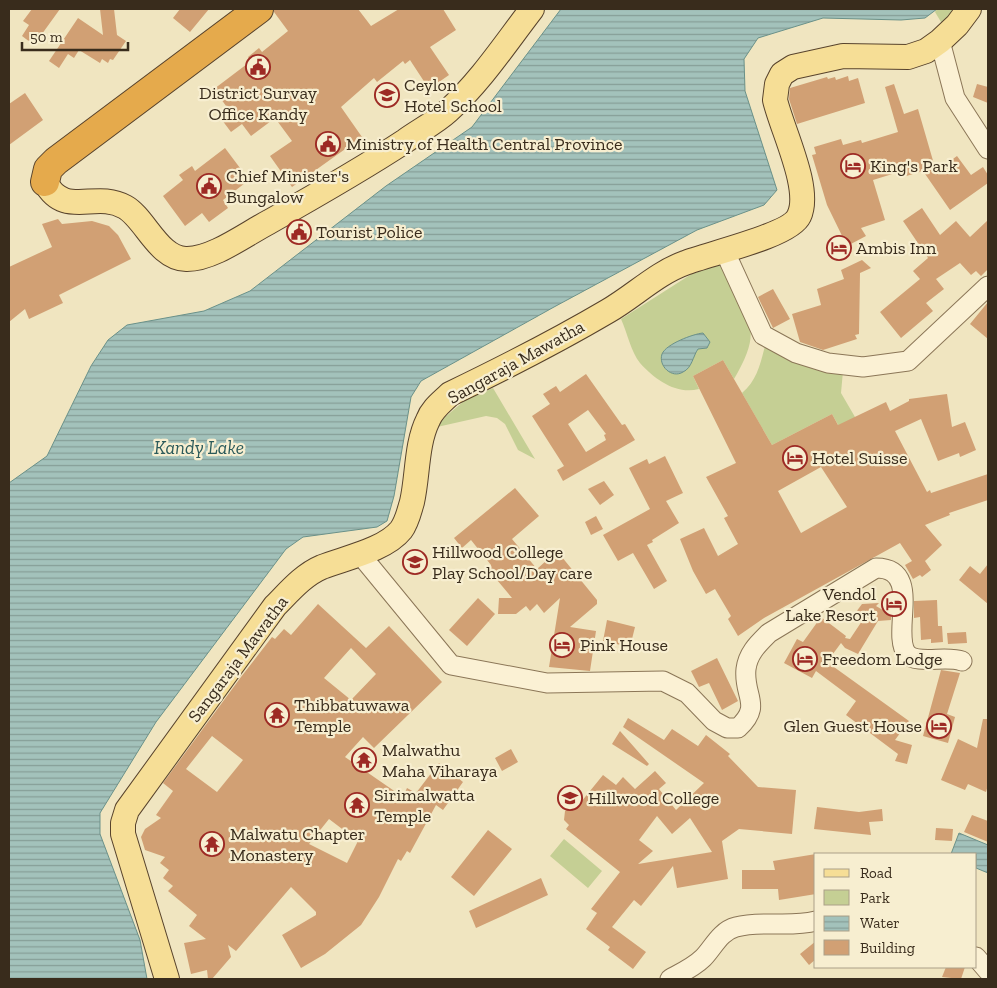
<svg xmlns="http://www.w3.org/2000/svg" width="997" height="988" font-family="'Zilla Slab',serif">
	<defs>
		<pattern id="water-rules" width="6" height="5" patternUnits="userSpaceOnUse" patternTransform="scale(1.25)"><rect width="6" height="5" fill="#a3c2bb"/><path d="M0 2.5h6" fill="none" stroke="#869e97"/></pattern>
	</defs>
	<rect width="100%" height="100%" fill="#f0e5c0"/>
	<path fill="#c5cf94" d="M 937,9 L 959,9 L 944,27 L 935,12 Z
		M 712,261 C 723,264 726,275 732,284 C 754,325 759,336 734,379 L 723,360 L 693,376 L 699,389 C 677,395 655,380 640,363 C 631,352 627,332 621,319 Z
		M 766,342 L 843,371 L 841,393 L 855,417 L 854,453 L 832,414 L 772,445 L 742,393 C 758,380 761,361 766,342 Z
		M 493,388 L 535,459 L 518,450 L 505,424 L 497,418 L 486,416 L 437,427 L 438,423 L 464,401 Z
		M 564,839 L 602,871 L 588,888 L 550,856 Z"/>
	<path fill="url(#water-rules)" stroke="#6a9189" d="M 561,9 L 937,9 L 925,18 L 901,20 L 823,18 L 758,38 L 744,59 L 745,91 L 777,190 L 764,205 L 697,230 L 554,307 L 421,381 L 411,397 L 394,496 L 387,521 L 377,527 L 303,537 L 286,549 L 156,722 L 100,813 L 100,834 L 140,940 L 147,979 L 9,979 L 9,483 L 47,456 L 91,366 L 108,340 L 127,325 L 204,311 L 250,291 L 386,186 L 472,127 Z
		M 703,333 L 710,342 L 707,348 L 698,349 C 693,356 692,368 683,372 C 672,379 658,366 662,354 C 666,344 693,334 703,333 Z
		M 959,833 L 988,845 L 988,873 L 976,868 L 976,854 L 951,854 Z"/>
	<path fill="#d1a074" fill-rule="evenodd" d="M 32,9 L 60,9 L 34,45 L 22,36 L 29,25 L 23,21 Z
		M 100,9 L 114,9 L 117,35 L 126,41 L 113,60 L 110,59 L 108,63 L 102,59 L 100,63 L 79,50 L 74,58 L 68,54 L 59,68 L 49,61 L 78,18 L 103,35 Z
		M 180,9 L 209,9 L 190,32 L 173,18 Z
		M 274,9 L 358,9 L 371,26 L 399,9 L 443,9 L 456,30 L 430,47 L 449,75 L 429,89 L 410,60 L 405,64 L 403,61 L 377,82 L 374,78 L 341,107 L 362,137 L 292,187 L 270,156 L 292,141 L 275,118 L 251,136 L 242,124 L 231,132 L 222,120 L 231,113 L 214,89 L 251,61 L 248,57 L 259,48 L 262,52 L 288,31 L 274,12 Z
		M 848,76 L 849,81 L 858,78 L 865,103 L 797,124 L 789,99 L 790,88 L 827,77 L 828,79 L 835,77 L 836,80 Z
		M 894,84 L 904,114 L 918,109 L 936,171 L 957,156 L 971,175 L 983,167 L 988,175 L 988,183 L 950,210 L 923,171 L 903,177 L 902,171 L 873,180 L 885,220 L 861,228 L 866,236 L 847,246 L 827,205 L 812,155 L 816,154 L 814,147 L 841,139 L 843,145 L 861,140 L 862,143 L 898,132 L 885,87 Z
		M 977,84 L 988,87 L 988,103 L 973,97 Z
		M 25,93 L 43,120 L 9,145 L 9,104 Z
		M 225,148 L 249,180 L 223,200 L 228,208 L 209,222 L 202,213 L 185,226 L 163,196 L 183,180 L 179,175 L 192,166 L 195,171 Z
		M 922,208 L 940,235 L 956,221 L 970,237 L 988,220 L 988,269 L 981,276 L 976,271 L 971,275 L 960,263 L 936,279 L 944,289 L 926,303 L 933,311 L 901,338 L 880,312 L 920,279 L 913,271 L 928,258 L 903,221 Z
		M 58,219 L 62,224 L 92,221 L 109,226 L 118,235 L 131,259 L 59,295 L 63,303 L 29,319 L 25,309 L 9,322 L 9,267 L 52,247 L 42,224 Z
		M 862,260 L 871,268 L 860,273 L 859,334 L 855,335 L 857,339 L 823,350 L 800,342 L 792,314 L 821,305 L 817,289 L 844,279 L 841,270 Z
		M 773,289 L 790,319 L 773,328 L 758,297 Z
		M 988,302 L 988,339 L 970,324 Z
		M 723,360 L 772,445 L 832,414 L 838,425 L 886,402 L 890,411 L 909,401 L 909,399 L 947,394 L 952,427 L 965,422 L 976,450 L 960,457 L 959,453 L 938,461 L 921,419 L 895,431 L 927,492 L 930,490 L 931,493 L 988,474 L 988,500 L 949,513 L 950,515 L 925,525 L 942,545 L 925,561 L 931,570 L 922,577 L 920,575 L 913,579 L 905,565 L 912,561 L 900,543 L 764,618 L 738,636 L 728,619 L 731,616 L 715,589 L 706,594 L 693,571 L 680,539 L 704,528 L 718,556 L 738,544 L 724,518 L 728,516 L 706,477 L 736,463 L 693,376 ZM 821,467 L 847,507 L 801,533 L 778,491 Z
		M 586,374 L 622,425 L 625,424 L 635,440 L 563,481 L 557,470 L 564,466 L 532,416 L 550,404 L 543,394 L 556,386 L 560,392 ZM 588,410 L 606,434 L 604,435 L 606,440 L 586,452 L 568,424 Z
		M 665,456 L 683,493 L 666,501 L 679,523 L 652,540 L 653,542 L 647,545 L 667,581 L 654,589 L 633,553 L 618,561 L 603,535 L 650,509 L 629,468 L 647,459 L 649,464 Z
		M 604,481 L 614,495 L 600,505 L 588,489 Z
		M 515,488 L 539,516 L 512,539 L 537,569 L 557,551 L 597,600 L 597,604 L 570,627 L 596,631 L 590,671 L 549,667 L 560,598 L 544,613 L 537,604 L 530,611 L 526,606 L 516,614 L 498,614 L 499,598 L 512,598 L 487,568 L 491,565 L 471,540 L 462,548 L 454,538 Z
		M 596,516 L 603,529 L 591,535 L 585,522 Z
		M 988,564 L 988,604 L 959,580 L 970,566 L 980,574 Z
		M 478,598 L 495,614 L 467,646 L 449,630 Z
		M 937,600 L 938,626 L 942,626 L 943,642 L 931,643 L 931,639 L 921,640 L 920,617 L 914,618 L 914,601 Z
		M 879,603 L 876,606 L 888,613 L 887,603 L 892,603 L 891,620 L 878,621 L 858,654 L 845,648 L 841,643 L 827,662 L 909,721 L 895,740 L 912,745 L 907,764 L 895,761 L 898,754 L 846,715 L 856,701 L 816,671 L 812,678 L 784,663 L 797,639 L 803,642 L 821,617 L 846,636 L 845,638 L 850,639 L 864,618 L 856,612 L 862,604 Z
		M 318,604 L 366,648 L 389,626 L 442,682 L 374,748 L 363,737 L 345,757 L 403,797 L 407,788 L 416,793 L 439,763 L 463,782 L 443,810 L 436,805 L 410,853 L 407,851 L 401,861 L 398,859 L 379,897 L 361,925 L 325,954 L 301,968 L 282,935 L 316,915 L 316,912 L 291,887 L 236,951 L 228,945 L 231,957 L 212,979 L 208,979 L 207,970 L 191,974 L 184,943 L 206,939 L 189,926 L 197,915 L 168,891 L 173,886 L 163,878 L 169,870 L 160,863 L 165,857 L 145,850 L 141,837 L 145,829 L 161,818 L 156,815 L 173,791 L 163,783 L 241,677 L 272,637 L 275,639 L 284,629 L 291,635 ZM 351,648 L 376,674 L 351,700 L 324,678 ZM 212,736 L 243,760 L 217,792 L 186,769 ZM 329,819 L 358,841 L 347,863 L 309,844 Z
		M 607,620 L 635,627 L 630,647 L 603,641 Z
		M 966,632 L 967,643 L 948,644 L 947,633 Z
		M 717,658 L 738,701 L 722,710 L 709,683 L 699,687 L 691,671 Z
		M 941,670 L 960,673 L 947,714 L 955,717 L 948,743 L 923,736 Z
		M 628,718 L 664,740 L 672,729 L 698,746 L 706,735 L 730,754 L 728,756 L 758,787 L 796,790 L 792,834 L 739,829 L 722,841 L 728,879 L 677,888 L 673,866 L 641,906 L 634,900 L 612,927 L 646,952 L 633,969 L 608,950 L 610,947 L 586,929 L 597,913 L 591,909 L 620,872 L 566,829 L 569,825 L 564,820 L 565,811 L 573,804 L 581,802 L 603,775 L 616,785 L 623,777 L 635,789 L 655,771 L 666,783 L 659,789 L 676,810 L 704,783 L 623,727 ZM 657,816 L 672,834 L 690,818 L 712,852 L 638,864 L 653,851 L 639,840 Z
		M 983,719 L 988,719 L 988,785 L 986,792 L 968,784 L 965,790 L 941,780 L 958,739 L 977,748 Z
		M 620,731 L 649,764 L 647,766 L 612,744 Z
		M 511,749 L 518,762 L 502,771 L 495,758 Z
		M 817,807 L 859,812 L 882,809 L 883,821 L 869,822 L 871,835 L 814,829 Z
		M 972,815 L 988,821 L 988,842 L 964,832 Z
		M 936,828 L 953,829 L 952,841 L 935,840 Z
		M 488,830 L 512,849 L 474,896 L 451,877 Z
		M 816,854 L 816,894 L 779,900 L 778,889 L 742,889 L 742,870 L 775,870 L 773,861 Z
		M 541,878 L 548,895 L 476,928 L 469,911 Z
		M 816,941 L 816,959 L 809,965 L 800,954 Z
		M 946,967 L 965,967 L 961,979 L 942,977 Z"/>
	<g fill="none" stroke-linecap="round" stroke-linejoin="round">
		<defs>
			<path id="minor" d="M 940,41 L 955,98 L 988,149
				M 725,252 L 763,335 L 796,353 L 828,363 L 863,367 L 908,361 L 988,286
				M 359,553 L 451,665 L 547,683 L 663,681 L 687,693 L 714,721 L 727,728 L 738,728 C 763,705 743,696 746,669 C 748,653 758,644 769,633 L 876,568 C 924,568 890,634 907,654 C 917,665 946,655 962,661
				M 976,957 L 988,971
				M 670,979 C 681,973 694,967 703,958 C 713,948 720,931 736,927 C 762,920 789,928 816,921"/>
			<path id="major" d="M 45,182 C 65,219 95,190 125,207 C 145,218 159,260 187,259 C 213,259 246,234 269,222 C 315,196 361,170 405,141 C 419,131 436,122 448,111 C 481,81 505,44 532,9
				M 167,979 L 123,834 L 123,823 L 127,810 L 275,606 C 289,592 303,575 322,567 C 345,558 385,550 401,530 C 407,522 409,512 412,502 C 418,476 416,444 428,420 C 432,409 442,402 450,394 C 504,368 557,341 608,311 C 634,296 657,273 685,263 C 707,254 790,236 799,216 C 812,189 782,130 775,100 L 777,84 L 782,74 L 793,67 L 843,56 L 908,57 L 926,51 L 940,41 L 957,25 L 969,9"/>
			<path id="highway" d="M 45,182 L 48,169 L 56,161 L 259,9"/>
		</defs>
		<use href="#minor" stroke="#8b7657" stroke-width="21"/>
		<use href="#major" stroke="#58432c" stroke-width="26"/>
		<use href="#highway" stroke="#58432c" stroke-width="30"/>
		<use href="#minor" stroke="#fbf1d4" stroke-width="19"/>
		<use href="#major" stroke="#f6de96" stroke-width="24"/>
		<use href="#highway" stroke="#e5aa4c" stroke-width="28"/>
	</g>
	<defs>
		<symbol id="civic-ring" viewBox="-11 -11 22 22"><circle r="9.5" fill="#f7eed0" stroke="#9d2a24" stroke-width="1.5"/><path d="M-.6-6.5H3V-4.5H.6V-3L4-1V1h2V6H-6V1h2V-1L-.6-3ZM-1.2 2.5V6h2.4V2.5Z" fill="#9d2a24"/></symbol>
		<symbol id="university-ring" viewBox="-11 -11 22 22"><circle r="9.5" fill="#f7eed0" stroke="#9d2a24" stroke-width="1.5"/><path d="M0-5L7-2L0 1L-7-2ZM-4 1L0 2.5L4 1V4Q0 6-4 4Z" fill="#9d2a24"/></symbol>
		<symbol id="hotel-ring" viewBox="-11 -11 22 22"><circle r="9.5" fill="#f7eed0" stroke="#9d2a24" stroke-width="1.5"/><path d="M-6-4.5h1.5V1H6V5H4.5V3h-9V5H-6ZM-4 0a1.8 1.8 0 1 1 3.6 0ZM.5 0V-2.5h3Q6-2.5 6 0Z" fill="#9d2a24"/></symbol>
		<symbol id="school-ring" viewBox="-11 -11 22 22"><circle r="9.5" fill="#f7eed0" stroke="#9d2a24" stroke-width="1.5"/><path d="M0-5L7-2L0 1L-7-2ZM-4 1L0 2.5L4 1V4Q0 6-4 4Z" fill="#9d2a24"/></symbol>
		<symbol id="temple-ring" viewBox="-11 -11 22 22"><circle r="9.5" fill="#f7eed0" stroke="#9d2a24" stroke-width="1.5"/><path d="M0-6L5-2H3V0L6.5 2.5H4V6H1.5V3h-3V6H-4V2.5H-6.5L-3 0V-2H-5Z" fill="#9d2a24"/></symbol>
	</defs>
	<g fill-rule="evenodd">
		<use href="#civic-ring" x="244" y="53" width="28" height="28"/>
		<use href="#university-ring" x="373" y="81" width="28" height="28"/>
		<use href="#civic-ring" x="314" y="130" width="28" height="28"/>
		<use href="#hotel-ring" x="839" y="152" width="28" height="28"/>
		<use href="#civic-ring" x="195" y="172" width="28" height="28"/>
		<use href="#civic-ring" x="285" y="218" width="28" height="28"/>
		<use href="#hotel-ring" x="825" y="234" width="28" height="28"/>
		<use href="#hotel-ring" x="781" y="444" width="28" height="28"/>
		<use href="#school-ring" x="401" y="548" width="28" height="28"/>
		<use href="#hotel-ring" x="880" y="590" width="28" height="28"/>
		<use href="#hotel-ring" x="548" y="631" width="28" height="28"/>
		<use href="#hotel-ring" x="791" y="645" width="28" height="28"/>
		<use href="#temple-ring" x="263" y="701" width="28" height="28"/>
		<use href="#hotel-ring" x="925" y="712" width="28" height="28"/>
		<use href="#temple-ring" x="350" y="746" width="28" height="28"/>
		<use href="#school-ring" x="556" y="784" width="28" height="28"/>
		<use href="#temple-ring" x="343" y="791" width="28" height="28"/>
		<use href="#temple-ring" x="198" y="830" width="28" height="28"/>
	</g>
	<g text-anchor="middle" stroke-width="4.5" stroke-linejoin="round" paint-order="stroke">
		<g font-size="18" fill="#392c1c" stroke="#f7eed0" text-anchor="start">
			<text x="404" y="91">Ceylon<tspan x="404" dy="21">Hotel School</tspan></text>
			<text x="258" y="99" text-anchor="middle">District Survay<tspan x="258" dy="21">Office Kandy</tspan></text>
			<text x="346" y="150">Ministry of Health Central Province</text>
			<text x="870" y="172">King's Park</text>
			<text x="226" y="182">Chief Minister's<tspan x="226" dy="21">Bungalow</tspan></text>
			<text x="316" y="238">Tourist Police</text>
			<text x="856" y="254">Ambis Inn</text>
			<text x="812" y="464">Hotel Suisse</text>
			<text x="432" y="558">Hillwood College<tspan x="432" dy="21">Play School/Day care</tspan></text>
			<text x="876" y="600" text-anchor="end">Vendol<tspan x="876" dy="21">Lake Resort</tspan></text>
			<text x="580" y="651">Pink House</text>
			<text x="822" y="665">Freedom Lodge</text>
			<text x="294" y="711">Thibbatuwawa<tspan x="294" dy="21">Temple</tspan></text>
			<text x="922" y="732" text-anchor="end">Glen Guest House</text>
			<text x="382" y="756">Malwathu<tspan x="382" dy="21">Maha Viharaya</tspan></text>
			<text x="374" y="801">Sirimalwatta<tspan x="374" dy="21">Temple</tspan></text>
			<text x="588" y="804">Hillwood College</text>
			<text x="230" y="840">Malwatu Chapter<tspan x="230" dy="21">Monastery</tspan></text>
		</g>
		<g font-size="18" fill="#392c1c" stroke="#f7eed0">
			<text transform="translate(516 362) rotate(-29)" y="6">Sangaraja Mawatha</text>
			<text transform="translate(238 659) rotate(-53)" y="6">Sangaraja Mawatha</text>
		</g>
		<g font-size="19" font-style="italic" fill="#2b5a5a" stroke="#f7eed0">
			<text x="199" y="454">Kandy Lake</text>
		</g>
	</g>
	<rect width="997" height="988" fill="none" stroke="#392c1c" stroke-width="20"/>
	<rect x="814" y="853" width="162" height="115" fill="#f7eed0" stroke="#aba088"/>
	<rect x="824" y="869" width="25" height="8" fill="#f6de96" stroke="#aba088"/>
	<text x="860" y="878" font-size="15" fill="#392c1c">Road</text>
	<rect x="824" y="890" width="25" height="15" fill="#c5cf94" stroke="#aba088"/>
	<text x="860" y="903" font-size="15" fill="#392c1c">Park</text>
	<rect x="824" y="916" width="25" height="15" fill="url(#water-rules)" stroke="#aba088"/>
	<text x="860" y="928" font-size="15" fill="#392c1c">Water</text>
	<rect x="824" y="940" width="25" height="15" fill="#d1a074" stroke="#aba088"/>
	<text x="860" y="953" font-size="15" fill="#392c1c">Building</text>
	<path d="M22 42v8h106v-8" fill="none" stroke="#392c1c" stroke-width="2.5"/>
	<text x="30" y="42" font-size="15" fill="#392c1c" stroke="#f7eed0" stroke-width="4" paint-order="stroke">50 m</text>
</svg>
